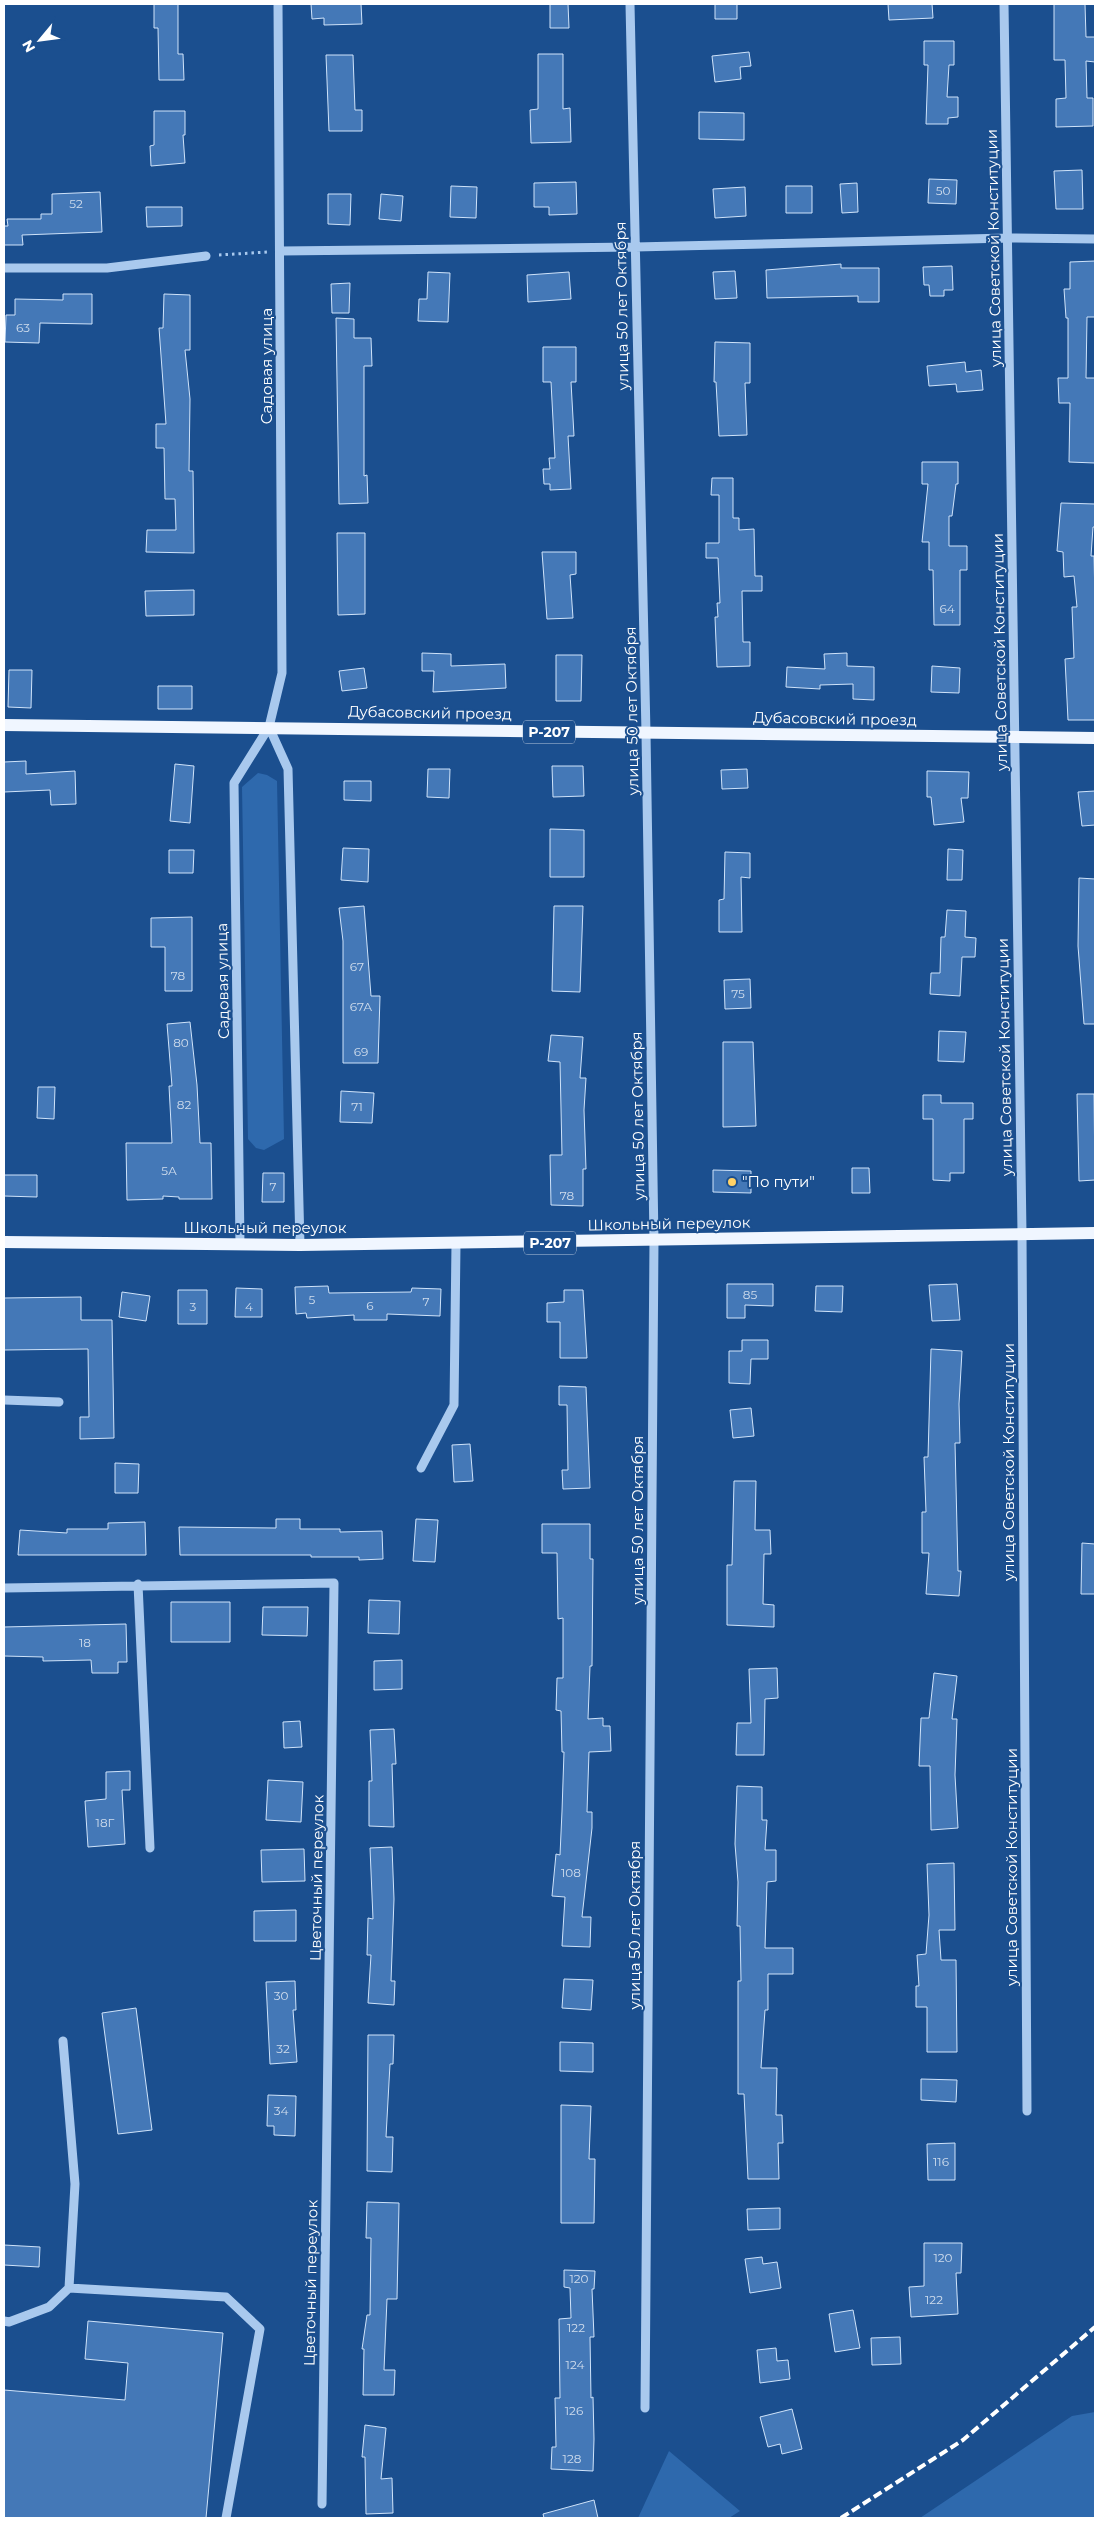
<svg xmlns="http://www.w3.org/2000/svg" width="1099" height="2522" font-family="Montserrat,sans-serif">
	<rect width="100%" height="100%" fill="#1b4f8f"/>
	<path fill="#2e69ad" d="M 258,773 L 267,775 L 277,781 L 284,1139 L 264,1150 L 256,1148 L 248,1139 L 242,787 Z
		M 1095,2412 L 1095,2518 L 920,2518 L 1072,2416 Z
		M 669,2451 L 740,2511 L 729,2518 L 638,2518 Z"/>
	<path fill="#4478b7" stroke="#cfe3fa" d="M 154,4 L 178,4 L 178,54 L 183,54 L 184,80 L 159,80 L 158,28 L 154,28 Z
		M 311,4 L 361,4 L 362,24 L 324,25 L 324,18 L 312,19 Z
		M 550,4 L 568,4 L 569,28 L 550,28 Z
		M 715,4 L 737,4 L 737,19 L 715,19 Z
		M 888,4 L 932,4 L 933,18 L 889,20 Z
		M 1054,4 L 1085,4 L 1086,37 L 1095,37 L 1095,62 L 1086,61 L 1087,98 L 1093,98 L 1093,126 L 1056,127 L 1056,99 L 1066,98 L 1065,60 L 1054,60 Z
		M 924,41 L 954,41 L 954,65 L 949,65 L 947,97 L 958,97 L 958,117 L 948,118 L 948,124 L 926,124 L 928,65 L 924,65 Z
		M 749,52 L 751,66 L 740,67 L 741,79 L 715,82 L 712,56 Z
		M 538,54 L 563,54 L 563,109 L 570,108 L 571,142 L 531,143 L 530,110 L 538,109 Z
		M 326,55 L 353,55 L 355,110 L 362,110 L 362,131 L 329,131 Z
		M 154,111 L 185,111 L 185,135 L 183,135 L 185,163 L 151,166 L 150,146 L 154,145 Z
		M 699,112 L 744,113 L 744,140 L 699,139 Z
		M 1082,170 L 1083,209 L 1056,209 L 1054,171 Z
		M 929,179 L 957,180 L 956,204 L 928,203 Z
		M 576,182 L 577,214 L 549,215 L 549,207 L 534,207 L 534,183 Z
		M 857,183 L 858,212 L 842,213 L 840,184 Z
		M 451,186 L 477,187 L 476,218 L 450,217 Z
		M 786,186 L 812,186 L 812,213 L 786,213 Z
		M 745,187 L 746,216 L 715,218 L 713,189 Z
		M 100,192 L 102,232 L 22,235 L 23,245 L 4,245 L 4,226 L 8,226 L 7,219 L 41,219 L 41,214 L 52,214 L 52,194 Z
		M 328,194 L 351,194 L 350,225 L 328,224 Z
		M 381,194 L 403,196 L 401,221 L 379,219 Z
		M 146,207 L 182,207 L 182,226 L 147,227 Z
		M 1095,261 L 1095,317 L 1087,317 L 1086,378 L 1095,378 L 1095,463 L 1069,462 L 1070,403 L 1059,403 L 1058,378 L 1068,378 L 1068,318 L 1066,318 L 1064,289 L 1070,289 L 1070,262 Z
		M 841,264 L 841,268 L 879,268 L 879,302 L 858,302 L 858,296 L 767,298 L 766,270 Z
		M 952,266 L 953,290 L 944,290 L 944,296 L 930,296 L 929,285 L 924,285 L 923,267 Z
		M 735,271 L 737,298 L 715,299 L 713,272 Z
		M 428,272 L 450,273 L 448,322 L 418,321 L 419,299 L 427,299 Z
		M 569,272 L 571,299 L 528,302 L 527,275 Z
		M 350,283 L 349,313 L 332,313 L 331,284 Z
		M 63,294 L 92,294 L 92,324 L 40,323 L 39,343 L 5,342 L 6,315 L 15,315 L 15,299 L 63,300 Z
		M 164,294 L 190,295 L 190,350 L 185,350 L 190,399 L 189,471 L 193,471 L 194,553 L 146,552 L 147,530 L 176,530 L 175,499 L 165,499 L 164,448 L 156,448 L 156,424 L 166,424 L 159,328 L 163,328 Z
		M 336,318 L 354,319 L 354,338 L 371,338 L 372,366 L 364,366 L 364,476 L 367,475 L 368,503 L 339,504 Z
		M 715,342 L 750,343 L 750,383 L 745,383 L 747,435 L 719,436 L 716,382 L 714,382 Z
		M 543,347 L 576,347 L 576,382 L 571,382 L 574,436 L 568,436 L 571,489 L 550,490 L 550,484 L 544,484 L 543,469 L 550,469 L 549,458 L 555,458 L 551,382 L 543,382 Z
		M 965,362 L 966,372 L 981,370 L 983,390 L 957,392 L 956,384 L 929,386 L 927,366 Z
		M 922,462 L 958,462 L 958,484 L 956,484 L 952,516 L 949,516 L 949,546 L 967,546 L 967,570 L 960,570 L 960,625 L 934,625 L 933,570 L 929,570 L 929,542 L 922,542 L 928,484 L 922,484 Z
		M 712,478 L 733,478 L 733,518 L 739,518 L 739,530 L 754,529 L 755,576 L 762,576 L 762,591 L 742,591 L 743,642 L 750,642 L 750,666 L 717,667 L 715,617 L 718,617 L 717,603 L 720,603 L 718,558 L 706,558 L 706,543 L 719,543 L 719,495 L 711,495 Z
		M 1061,503 L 1095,504 L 1095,527 L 1093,527 L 1091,556 L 1094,556 L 1095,600 L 1095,720 L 1068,720 L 1065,659 L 1074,658 L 1072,607 L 1077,607 L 1074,576 L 1064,577 L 1063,552 L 1057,551 Z
		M 337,533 L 365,533 L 365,614 L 338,615 Z
		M 542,552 L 576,552 L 576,574 L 570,575 L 573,618 L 547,619 Z
		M 194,590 L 194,615 L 146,616 L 145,591 Z
		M 422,653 L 451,654 L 451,666 L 505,664 L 506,688 L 433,692 L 434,671 L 422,671 Z
		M 847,653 L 847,666 L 874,667 L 874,700 L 853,699 L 853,684 L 820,685 L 820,689 L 786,687 L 787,667 L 825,669 L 824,654 Z
		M 556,655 L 582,655 L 581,701 L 556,701 Z
		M 932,666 L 960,668 L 959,693 L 931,692 Z
		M 364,668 L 367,688 L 342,691 L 339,671 Z
		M 9,670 L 32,670 L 31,708 L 8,707 Z
		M 158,686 L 192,686 L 192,709 L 158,709 Z
		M 26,761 L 26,774 L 75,771 L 76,804 L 51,805 L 50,790 L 4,792 L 4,762 Z
		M 175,764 L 194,766 L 190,823 L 170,821 Z
		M 552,766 L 583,766 L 584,796 L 553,797 Z
		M 428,769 L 450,769 L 449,798 L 427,797 Z
		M 747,769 L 748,788 L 722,789 L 721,770 Z
		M 927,771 L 969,772 L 968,798 L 961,798 L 964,822 L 934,825 L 931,797 L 927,797 Z
		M 344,781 L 371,781 L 371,801 L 344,800 Z
		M 1095,791 L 1095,825 L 1082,826 L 1078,792 Z
		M 550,829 L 584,830 L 584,877 L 550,877 Z
		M 343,848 L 369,849 L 368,882 L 341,880 Z
		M 948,849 L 963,850 L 962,880 L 947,880 Z
		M 169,850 L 194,850 L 193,873 L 169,873 Z
		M 725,852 L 750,853 L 750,878 L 741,877 L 742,932 L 719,932 L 719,900 L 724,899 Z
		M 1079,878 L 1095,879 L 1095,1024 L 1084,1024 L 1078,946 Z
		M 364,906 L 371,996 L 380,996 L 378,1063 L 343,1063 L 343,941 L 339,908 Z
		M 554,906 L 583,906 L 580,992 L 552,991 Z
		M 947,910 L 966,911 L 965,937 L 976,938 L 975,957 L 962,957 L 960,996 L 930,994 L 931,973 L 940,973 L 941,937 L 945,937 Z
		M 192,917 L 192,991 L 165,991 L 165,947 L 151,947 L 151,918 Z
		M 750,979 L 751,1008 L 725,1009 L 724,980 Z
		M 190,1022 L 197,1085 L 200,1143 L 211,1143 L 212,1199 L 179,1199 L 179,1197 L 163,1196 L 163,1199 L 127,1200 L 126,1143 L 172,1143 L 169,1086 L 172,1086 L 167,1024 Z
		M 939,1031 L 966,1032 L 964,1062 L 938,1061 Z
		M 551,1035 L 583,1037 L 580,1078 L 586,1078 L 584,1110 L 586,1169 L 583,1169 L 583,1206 L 551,1205 L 550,1155 L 562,1155 L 560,1062 L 548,1061 Z
		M 723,1042 L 753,1042 L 756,1126 L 723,1127 Z
		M 38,1087 L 55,1087 L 54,1119 L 37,1118 Z
		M 341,1091 L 374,1093 L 372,1123 L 340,1122 Z
		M 1077,1094 L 1094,1094 L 1095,1180 L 1079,1181 Z
		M 923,1095 L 941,1095 L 941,1103 L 973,1103 L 973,1119 L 964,1119 L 964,1173 L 950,1173 L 950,1181 L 933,1180 L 933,1119 L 923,1119 Z
		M 852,1168 L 869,1168 L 870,1193 L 852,1193 Z
		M 713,1170 L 751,1171 L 751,1193 L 713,1192 Z
		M 263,1173 L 284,1173 L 284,1202 L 262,1202 Z
		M 4,1175 L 37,1175 L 37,1197 L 4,1196 Z
		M 727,1284 L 773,1284 L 773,1306 L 745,1305 L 745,1318 L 727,1318 Z
		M 957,1284 L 960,1320 L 932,1321 L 929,1285 Z
		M 328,1286 L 329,1293 L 411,1292 L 412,1288 L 441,1289 L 440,1316 L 387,1314 L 387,1320 L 354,1320 L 354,1315 L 307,1318 L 306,1313 L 296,1314 L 295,1287 Z
		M 816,1286 L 843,1286 L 842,1312 L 815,1311 Z
		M 236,1288 L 262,1289 L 262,1317 L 235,1317 Z
		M 178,1290 L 207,1290 L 207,1324 L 178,1324 Z
		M 564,1290 L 583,1290 L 587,1358 L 560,1358 L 560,1322 L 547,1322 L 547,1303 L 564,1302 Z
		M 122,1292 L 150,1296 L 146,1321 L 119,1317 Z
		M 81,1297 L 81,1320 L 112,1320 L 114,1438 L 80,1439 L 80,1417 L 89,1417 L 88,1349 L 4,1350 L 4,1298 Z
		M 742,1340 L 768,1340 L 768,1359 L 751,1359 L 750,1384 L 729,1383 L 729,1351 L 742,1351 Z
		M 931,1349 L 962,1351 L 959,1404 L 960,1443 L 955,1443 L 958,1571 L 961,1571 L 959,1596 L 926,1594 L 929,1553 L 922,1553 L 922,1512 L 926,1512 L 924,1457 L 928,1457 Z
		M 559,1386 L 586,1387 L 590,1488 L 563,1489 L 562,1470 L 568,1470 L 567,1405 L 559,1405 Z
		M 751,1408 L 754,1436 L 733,1438 L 730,1410 Z
		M 470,1444 L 473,1481 L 454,1482 L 452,1445 Z
		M 115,1463 L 139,1464 L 138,1493 L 115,1493 Z
		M 734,1481 L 756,1481 L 755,1530 L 770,1530 L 771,1554 L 764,1554 L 763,1604 L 774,1605 L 774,1627 L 727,1625 L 727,1565 L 732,1565 Z
		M 276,1519 L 300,1519 L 300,1529 L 340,1529 L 340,1532 L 382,1531 L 383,1559 L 359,1560 L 359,1557 L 311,1557 L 311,1555 L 180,1555 L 179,1527 L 276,1528 Z
		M 416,1519 L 438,1520 L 435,1562 L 413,1561 Z
		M 145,1522 L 146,1555 L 18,1555 L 20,1530 L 67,1533 L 67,1529 L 108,1529 L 108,1523 Z
		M 542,1524 L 590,1524 L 590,1559 L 593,1559 L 592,1666 L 590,1666 L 588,1719 L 603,1718 L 603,1726 L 610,1726 L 611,1751 L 589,1752 L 587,1812 L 592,1812 L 592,1828 L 582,1917 L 591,1917 L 590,1947 L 562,1946 L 565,1897 L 552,1896 L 556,1854 L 560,1855 L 562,1811 L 564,1752 L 562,1752 L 561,1711 L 556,1710 L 557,1678 L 563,1678 L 563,1618 L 558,1619 L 557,1553 L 542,1553 Z
		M 1082,1543 L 1095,1544 L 1095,1594 L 1081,1594 Z
		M 369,1600 L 400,1601 L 399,1634 L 368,1633 Z
		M 171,1602 L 230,1602 L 230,1642 L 171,1642 Z
		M 263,1607 L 308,1607 L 307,1636 L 262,1635 Z
		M 126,1624 L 127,1662 L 118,1662 L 118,1673 L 92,1673 L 91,1660 L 43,1661 L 43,1657 L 4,1656 L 4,1627 Z
		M 402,1660 L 402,1689 L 374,1690 L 374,1661 Z
		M 777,1668 L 778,1698 L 765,1699 L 764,1755 L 736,1755 L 737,1723 L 751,1723 L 749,1669 Z
		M 934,1673 L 957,1676 L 952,1719 L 957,1719 L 955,1775 L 958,1828 L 931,1830 L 930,1766 L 919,1766 L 921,1718 L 929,1718 Z
		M 300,1721 L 302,1747 L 284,1748 L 283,1722 Z
		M 394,1729 L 396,1764 L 392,1764 L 394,1827 L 369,1826 L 369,1781 L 372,1781 L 370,1730 Z
		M 130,1771 L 130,1790 L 122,1790 L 125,1844 L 88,1847 L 85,1801 L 106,1799 L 106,1772 Z
		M 268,1780 L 303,1782 L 301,1822 L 266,1820 Z
		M 737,1786 L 762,1787 L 762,1820 L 767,1820 L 765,1850 L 776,1850 L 776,1881 L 767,1882 L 765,1948 L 793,1948 L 793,1974 L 768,1974 L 768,2010 L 765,2010 L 761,2068 L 777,2068 L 776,2115 L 782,2115 L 783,2143 L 778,2143 L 779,2179 L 748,2179 L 744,2094 L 738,2094 L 738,1981 L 741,1981 L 740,1926 L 737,1926 L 738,1882 L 735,1844 Z
		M 392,1847 L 394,1899 L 391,1981 L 395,1981 L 394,2005 L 368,2003 L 371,1955 L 367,1955 L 368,1918 L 373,1919 L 370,1848 Z
		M 304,1849 L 305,1881 L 262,1882 L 261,1850 Z
		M 954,1863 L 955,1930 L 939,1930 L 941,1960 L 956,1960 L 957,2052 L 927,2052 L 927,2007 L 916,2007 L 916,1986 L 919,1986 L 917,1955 L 926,1954 L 929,1915 L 927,1864 Z
		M 296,1910 L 296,1941 L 254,1941 L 254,1911 Z
		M 564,1979 L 593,1980 L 591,2010 L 562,2008 Z
		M 295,1981 L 296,2010 L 293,2010 L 297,2062 L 270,2064 L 266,1982 Z
		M 136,2008 L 152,2130 L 118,2134 L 102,2013 Z
		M 368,2035 L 394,2035 L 393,2064 L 390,2064 L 386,2137 L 393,2137 L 392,2172 L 367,2171 Z
		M 560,2042 L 593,2043 L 593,2072 L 560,2071 Z
		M 921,2079 L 957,2080 L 956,2102 L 921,2100 Z
		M 268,2095 L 296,2096 L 295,2136 L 274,2135 L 274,2126 L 267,2126 Z
		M 561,2105 L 591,2106 L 589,2159 L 595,2159 L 594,2223 L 561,2223 Z
		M 955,2143 L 955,2180 L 928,2180 L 927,2144 Z
		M 367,2202 L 399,2203 L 397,2299 L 387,2299 L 384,2370 L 395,2370 L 394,2395 L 363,2395 L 364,2349 L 362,2349 L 367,2315 L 370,2315 L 371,2238 L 366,2238 Z
		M 780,2208 L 780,2229 L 748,2230 L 747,2209 Z
		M 924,2243 L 962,2243 L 961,2273 L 956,2273 L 958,2314 L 911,2317 L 909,2287 L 924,2286 Z
		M 4,2245 L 40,2247 L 39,2267 L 4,2265 Z
		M 762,2257 L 763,2264 L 777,2262 L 781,2288 L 750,2293 L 745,2259 Z
		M 564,2270 L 595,2271 L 594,2289 L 592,2289 L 594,2337 L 590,2337 L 591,2398 L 593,2397 L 594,2439 L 593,2471 L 551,2469 L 552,2447 L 556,2447 L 555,2398 L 560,2398 L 559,2319 L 571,2318 L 570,2288 L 564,2287 Z
		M 853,2310 L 860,2348 L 835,2352 L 829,2314 Z
		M 88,2321 L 223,2333 L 206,2518 L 4,2518 L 4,2390 L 125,2400 L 128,2363 L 85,2359 Z
		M 900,2337 L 901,2364 L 872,2365 L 871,2338 Z
		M 776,2348 L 777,2361 L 788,2360 L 790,2379 L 760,2383 L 757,2350 Z
		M 792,2409 L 802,2449 L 782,2454 L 780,2444 L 768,2447 L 760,2417 Z
		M 365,2425 L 386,2428 L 381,2479 L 392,2478 L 393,2513 L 366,2514 L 365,2457 L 362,2457 Z
		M 594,2500 L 598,2518 L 544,2518 L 543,2514 Z"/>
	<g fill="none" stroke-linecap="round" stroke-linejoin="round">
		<path stroke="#a9c9ee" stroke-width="3" stroke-dasharray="2.5 4" stroke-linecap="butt" d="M 219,255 L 268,252"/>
		<path stroke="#a9c9ee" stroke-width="9" d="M 278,4 L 282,673 L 269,727 L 288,769 L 300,1245
			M 630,4 L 646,733 L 654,1241 L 645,2408
			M 1004,4 L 1022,1233 L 1027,2111
			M 281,251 L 635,247 L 1008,238 L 1095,239
			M 4,268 L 107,268 L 206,256
			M 240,1245 L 234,783 L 269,727
			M 4,1400 L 59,1402
			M 421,1468 L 454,1405 L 456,1244
			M 138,1584 L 150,1848
			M 4,1588 L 334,1583 L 322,2504
			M 63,2041 L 75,2184 L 69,2288
			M 4,2321 L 9,2322 L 49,2307 L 69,2288 L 226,2297 L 260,2329 L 226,2518"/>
		<path stroke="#f0f6ff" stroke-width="12" d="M 4,725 L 1095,738
			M 4,1242 L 300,1245 L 1095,1233"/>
		<path stroke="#fff" stroke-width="4" stroke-dasharray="9 4" stroke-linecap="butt" d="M 841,2518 L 963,2440 L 1095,2327"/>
	</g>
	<circle fill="#ffd166" stroke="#1b4f8f" stroke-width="2" cx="732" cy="1182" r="5"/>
	<g text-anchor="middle" stroke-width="4" stroke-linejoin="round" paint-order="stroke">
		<g font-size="12" fill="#d0dded">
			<text x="943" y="195">50</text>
			<text x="76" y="208">52</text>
			<text x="23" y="332">63</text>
			<text x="947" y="613">64</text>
			<text x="357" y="971">67</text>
			<text x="178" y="980">78</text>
			<text x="738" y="998">75</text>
			<text x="361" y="1011">67А</text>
			<text x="181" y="1047">80</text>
			<text x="361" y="1056">69</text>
			<text x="184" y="1109">82</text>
			<text x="357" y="1111">71</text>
			<text x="169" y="1175">5А</text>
			<text x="273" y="1191">7</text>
			<text x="567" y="1200">78</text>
			<text x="750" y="1299">85</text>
			<text x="312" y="1304">5</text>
			<text x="426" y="1306">7</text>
			<text x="370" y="1310">6</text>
			<text x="193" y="1311">3</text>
			<text x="249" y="1311">4</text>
			<text x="85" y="1647">18</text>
			<text x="105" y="1827">18Г</text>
			<text x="571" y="1877">108</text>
			<text x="281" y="2000">30</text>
			<text x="283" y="2053">32</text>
			<text x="281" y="2115">34</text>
			<text x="941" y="2166">116</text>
			<text x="943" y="2262">120</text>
			<text x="579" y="2283">120</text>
			<text x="934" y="2304">122</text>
			<text x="576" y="2332">122</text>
			<text x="575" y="2369">124</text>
			<text x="574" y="2415">126</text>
			<text x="572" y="2463">128</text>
		</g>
		<g fill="#1b4f8f" stroke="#bbcadd" stroke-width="1">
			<rect x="523" y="720.5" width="52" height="23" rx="4"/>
			<rect x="524" y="1231.5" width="52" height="23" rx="4"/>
		</g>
		<g font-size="14" font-weight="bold" fill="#fff">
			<text x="549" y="737">Р-207</text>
			<text x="550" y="1248">Р-207</text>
		</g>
		<g font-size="15" fill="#fff" stroke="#1b4f8f">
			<text transform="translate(994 248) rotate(-91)" y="5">улица Советской Конституции</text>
			<text transform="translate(622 306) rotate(-91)" y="5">улица 50 лет Октября</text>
			<text transform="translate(267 366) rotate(-90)" y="5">Садовая улица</text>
			<text transform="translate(1000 652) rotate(-91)" y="5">улица Советской Конституции</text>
			<text transform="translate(632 711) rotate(-91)" y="5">улица 50 лет Октября</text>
			<text transform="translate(430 713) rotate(1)" y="5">Дубасовский проезд</text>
			<text transform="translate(835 719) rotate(1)" y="5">Дубасовский проезд</text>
			<text transform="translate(223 981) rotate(-91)" y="5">Садовая улица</text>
			<text transform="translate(1005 1057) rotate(-91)" y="5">улица Советской Конституции</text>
			<text transform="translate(638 1116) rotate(-91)" y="5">улица 50 лет Октября</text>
			<text transform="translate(669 1224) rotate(-1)" y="5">Школьный переулок</text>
			<text x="265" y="1233">Школьный переулок</text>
			<text transform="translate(1009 1462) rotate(-90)" y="5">улица Советской Конституции</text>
			<text transform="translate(638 1520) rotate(-90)" y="5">улица 50 лет Октября</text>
			<text transform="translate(1012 1867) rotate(-90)" y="5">улица Советской Конституции</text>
			<text transform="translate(317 1878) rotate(-89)" y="5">Цветочный переулок</text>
			<text transform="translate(635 1925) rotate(-90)" y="5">улица 50 лет Октября</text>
			<text transform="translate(311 2283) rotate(-89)" y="5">Цветочный переулок</text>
		</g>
		<g font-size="15" fill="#fff" stroke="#1b4f8f" text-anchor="start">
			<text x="742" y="1187">"По пути"</text>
		</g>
	</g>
	<rect width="1099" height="2522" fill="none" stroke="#ffffff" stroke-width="10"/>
	<g transform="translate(40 40) rotate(241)" stroke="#1b4f8f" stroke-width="4" paint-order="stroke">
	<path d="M0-4L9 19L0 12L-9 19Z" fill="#ffffff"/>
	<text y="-8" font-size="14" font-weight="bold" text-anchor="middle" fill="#ffffff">N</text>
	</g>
</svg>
